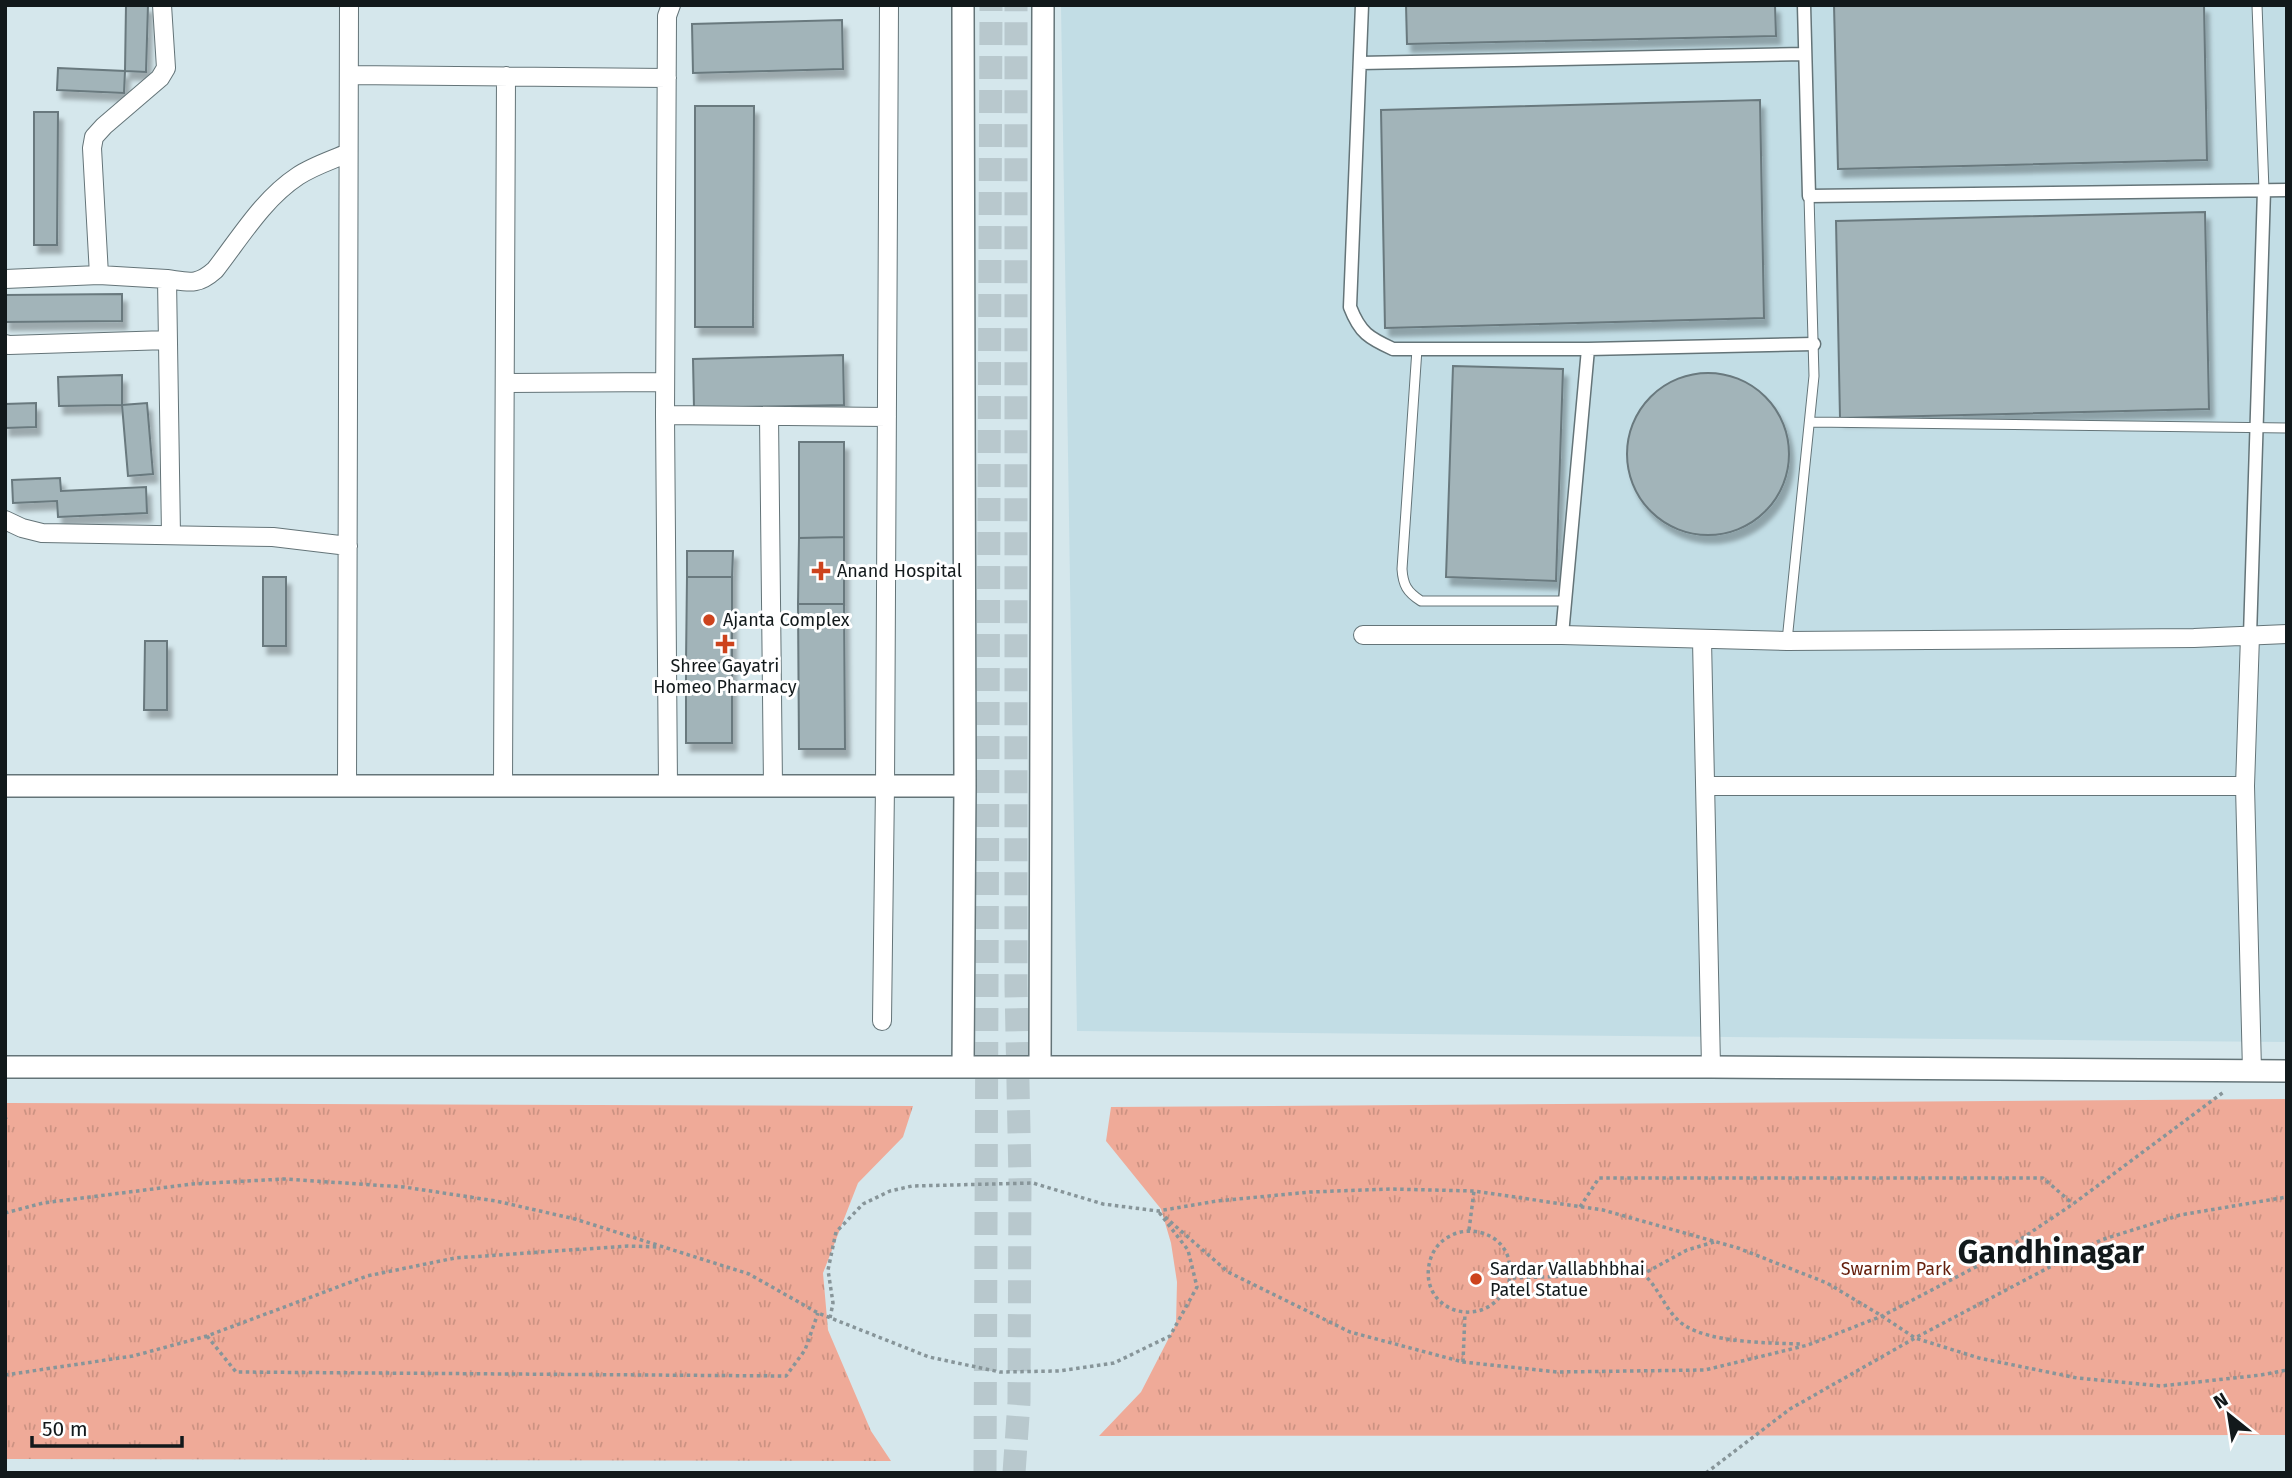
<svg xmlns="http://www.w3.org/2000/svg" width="2292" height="1478" font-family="'Fira Sans',sans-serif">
	<defs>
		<pattern id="park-tufts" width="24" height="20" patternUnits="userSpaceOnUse" patternTransform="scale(1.75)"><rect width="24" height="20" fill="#efaa98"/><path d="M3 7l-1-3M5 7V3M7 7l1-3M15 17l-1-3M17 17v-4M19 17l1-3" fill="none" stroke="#cc9282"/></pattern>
		<filter id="shadow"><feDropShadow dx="4.5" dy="8" stdDeviation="2" flood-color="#0004"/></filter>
	</defs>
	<rect width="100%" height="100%" fill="#d5e7ec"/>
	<path fill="#c2dde5" d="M 1061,5 L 2287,5 L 2287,1042 L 1077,1031 Z"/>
	<path fill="url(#park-tufts)" d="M 2287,1099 L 2287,1435 L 1099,1436 L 1141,1392 L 1176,1324 L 1177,1282 L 1171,1243 L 1161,1209 L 1106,1141 L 1111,1107 Z
		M 5,1103 L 913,1106 L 903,1137 L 858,1183 L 823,1273 L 828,1330 L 871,1431 L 891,1461 L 5,1459 Z"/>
	<path fill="#a2b4b9" stroke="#69797e" stroke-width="2" filter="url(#shadow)" d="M 126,5 L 148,5 L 146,72 L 125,71 Z
		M 1406,5 L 1775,5 L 1776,36 L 1407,44 Z
		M 1834,5 L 2204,5 L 2207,160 L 1838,169 Z
		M 842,20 L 843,69 L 693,73 L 692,24 Z
		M 58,68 L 125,71 L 124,93 L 57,90 Z
		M 1760,100 L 1764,318 L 1385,328 L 1381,110 Z
		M 695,106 L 754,106 L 753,327 L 695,327 Z
		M 34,112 L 58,112 L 57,245 L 34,245 Z
		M 2205,212 L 2209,409 L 1840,418 L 1836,221 Z
		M 122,294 L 122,321 L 5,322 L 5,295 Z
		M 843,355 L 844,405 L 694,408 L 693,359 Z
		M 1453,366 L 1563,369 L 1556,581 L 1446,577 Z
		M1627 454a81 81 0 1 1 162 0a81 81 0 1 1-162 0Z
		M 122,375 L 122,405 L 59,406 L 58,377 Z
		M 36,403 L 36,427 L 5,428 L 5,404 Z
		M 147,403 L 153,474 L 128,476 L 122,405 Z
		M 799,442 L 844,442 L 844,537 L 799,538 Z
		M 60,478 L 61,491 L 146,487 L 147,513 L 58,517 L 57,501 L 13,503 L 12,480 Z
		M 844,537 L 844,604 L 798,604 L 799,538 Z
		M 687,551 L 733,551 L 732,577 L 687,577 Z
		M 263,577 L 286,577 L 286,646 L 263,646 Z
		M 687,577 L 732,577 L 732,663 L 686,662 Z
		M 798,604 L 844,604 L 845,749 L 799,749 Z
		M 145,641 L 167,641 L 167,710 L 144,710 Z
		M 686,662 L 732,663 L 732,743 L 686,743 Z"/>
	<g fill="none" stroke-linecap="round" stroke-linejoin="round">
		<path stroke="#b8c8cd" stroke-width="23" stroke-dasharray="23 11" stroke-linecap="butt" d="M 985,1473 L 991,5
			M 1014,1473 L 1019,1402 L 1020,1180 L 1016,986 L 1016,5"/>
		<defs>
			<path id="service" d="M 2257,5 L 2264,190
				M 1417,349 L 1402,569 C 1403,585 1407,592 1421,601 L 1565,601
				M 1811,422 L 2287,428
				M 1787,641 L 1814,376 L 1809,196"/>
			<path id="pedestrian" d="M 1362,5 L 1350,307 C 1360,333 1369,338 1393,349 L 1588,349 L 1814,344
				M 1804,5 L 1809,196 L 2287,190
				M 1360,63 L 1805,54
				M 1562,635 L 1588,349
				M 2250,636 L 2264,190"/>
			<path id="minor" d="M 349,75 L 667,78
				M 99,275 L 92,148 L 94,137 L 104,126 L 160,78 L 166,68 L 162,5
				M 5,279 L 99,275 L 167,279 L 171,535
				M 167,279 C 189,282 197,286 215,270 C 240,238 263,199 298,176 C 313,166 332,160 348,153
				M 5,344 L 9,345 L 168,340
				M 505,383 L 665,382
				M 665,415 L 887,417
				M 769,416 L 773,786
				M 5,520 L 22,528 L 42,533 L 273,537 L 348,546
				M 1363,635 L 1562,635 L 1787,641 L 2194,638 L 2287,634
				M 2250,636 L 2245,786 L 2252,1071
				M 1702,640 L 1711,1067
				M 347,786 L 349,5
				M 503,786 L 506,76
				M 668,786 L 665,415 L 667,16 L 671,5
				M 1705,786 L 2245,786
				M 882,1021 L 885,786 L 889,5"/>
			<path id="tertiary" d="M 5,786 L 965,786
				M 5,1067 L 1711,1067 L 2287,1071
				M 963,1067 L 965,786 L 963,5
				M 1040,1067 L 1043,5"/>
		</defs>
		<use href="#service" stroke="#647478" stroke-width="11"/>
		<use href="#pedestrian" stroke="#647478" stroke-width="15"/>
		<use href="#minor" stroke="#647478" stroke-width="20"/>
		<use href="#tertiary" stroke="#647478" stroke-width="24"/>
		<path stroke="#879599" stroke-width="3.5" stroke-dasharray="3.5 3.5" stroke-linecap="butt" d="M 5,1118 L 7,1117
			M 1580,1207 L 1599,1178 L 2043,1178 L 2073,1204
			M 5,1213 L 43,1203 L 192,1184 L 284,1179 L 404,1187 L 496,1201 L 575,1219 L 749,1274 L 818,1313 L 929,1357 L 1000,1372 L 1059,1371 L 1114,1363 L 1170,1336 L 1197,1287 L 1188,1250 L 1158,1211
			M 1165,1217 L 1228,1272 L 1350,1332 L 1463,1362 L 1557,1372 L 1705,1370 L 1808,1345 L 1882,1316 L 1991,1259 L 2073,1204 L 2225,1091
			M 1469,1230 L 1474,1191
			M 1714,1242 L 1687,1250 L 1643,1274 C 1660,1288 1665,1312 1684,1325 C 1711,1343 1770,1343 1803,1344
			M 1510,1278 C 1509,1271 1510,1263 1508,1257 C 1500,1233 1470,1225 1450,1236 C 1438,1242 1431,1253 1429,1265 C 1420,1315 1492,1334 1510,1278 L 1643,1274
			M 830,1318 L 833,1303 L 828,1270 L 836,1232 L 863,1204 L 890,1191 L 912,1186 L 1033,1183 L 1103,1204 L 1158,1211 L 1217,1201 L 1310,1192 L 1391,1189 L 1474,1191 L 1603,1210 L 1738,1248 L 1827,1283 L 1882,1316 L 1915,1338 L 1979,1358 L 2077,1378 L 2161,1386 L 2261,1375 L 2287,1370
			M 207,1336 L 236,1372 L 786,1376 L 805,1350 L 818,1313
			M 1463,1362 L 1465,1313
			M 5,1375 L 133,1356 L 207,1336 L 367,1276 L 455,1258 L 628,1246 L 658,1247
			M 1706,1473 L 1790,1409 L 1915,1338 L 2101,1240 L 2180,1215 L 2287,1197"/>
		<use href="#service" stroke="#fff" stroke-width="9"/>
		<use href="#pedestrian" stroke="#fff" stroke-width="12"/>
		<use href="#minor" stroke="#fff" stroke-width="18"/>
		<use href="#tertiary" stroke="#fff" stroke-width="21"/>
	</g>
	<g fill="#cd431d" stroke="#fff" stroke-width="2.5">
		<path d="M817.5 560.5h7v7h7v7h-7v7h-7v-7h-7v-7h7z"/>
		<circle cx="709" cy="620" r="7"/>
		<path d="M721.5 633.5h7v7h7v7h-7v7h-7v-7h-7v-7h7z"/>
		<circle cx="1476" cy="1279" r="7"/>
	</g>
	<g text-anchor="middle" stroke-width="6" stroke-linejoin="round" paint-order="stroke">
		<g font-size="18" fill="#12191b" stroke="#fff" text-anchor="start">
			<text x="837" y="577">Anand Hospital</text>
			<text x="723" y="626">Ajanta Complex</text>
			<text x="725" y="672" text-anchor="middle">Shree Gayatri<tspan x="725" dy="21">Homeo Pharmacy</tspan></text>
			<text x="1490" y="1275">Sardar Vallabhbhai<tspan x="1490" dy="21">Patel Statue</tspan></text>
		</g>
		<g font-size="18" fill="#641d0a" stroke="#fff">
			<text x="1896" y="1275">Swarnim Park</text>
		</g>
		<g font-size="32" font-weight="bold" fill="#12191b" stroke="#fff">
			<text x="2051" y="1263">Gandhinagar</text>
		</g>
	</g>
	<rect width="2292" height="1478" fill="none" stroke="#12191b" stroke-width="14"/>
	<g transform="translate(2229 1415) rotate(330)" stroke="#ffffff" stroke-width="5" paint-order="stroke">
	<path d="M0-5L12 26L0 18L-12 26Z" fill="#12191b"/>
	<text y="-10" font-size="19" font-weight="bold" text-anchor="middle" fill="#12191b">N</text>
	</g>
	<path d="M32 1436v10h150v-10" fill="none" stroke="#12191b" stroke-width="3.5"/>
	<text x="42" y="1436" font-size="21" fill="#12191b" stroke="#ffffff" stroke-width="5" paint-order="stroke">50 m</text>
</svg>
